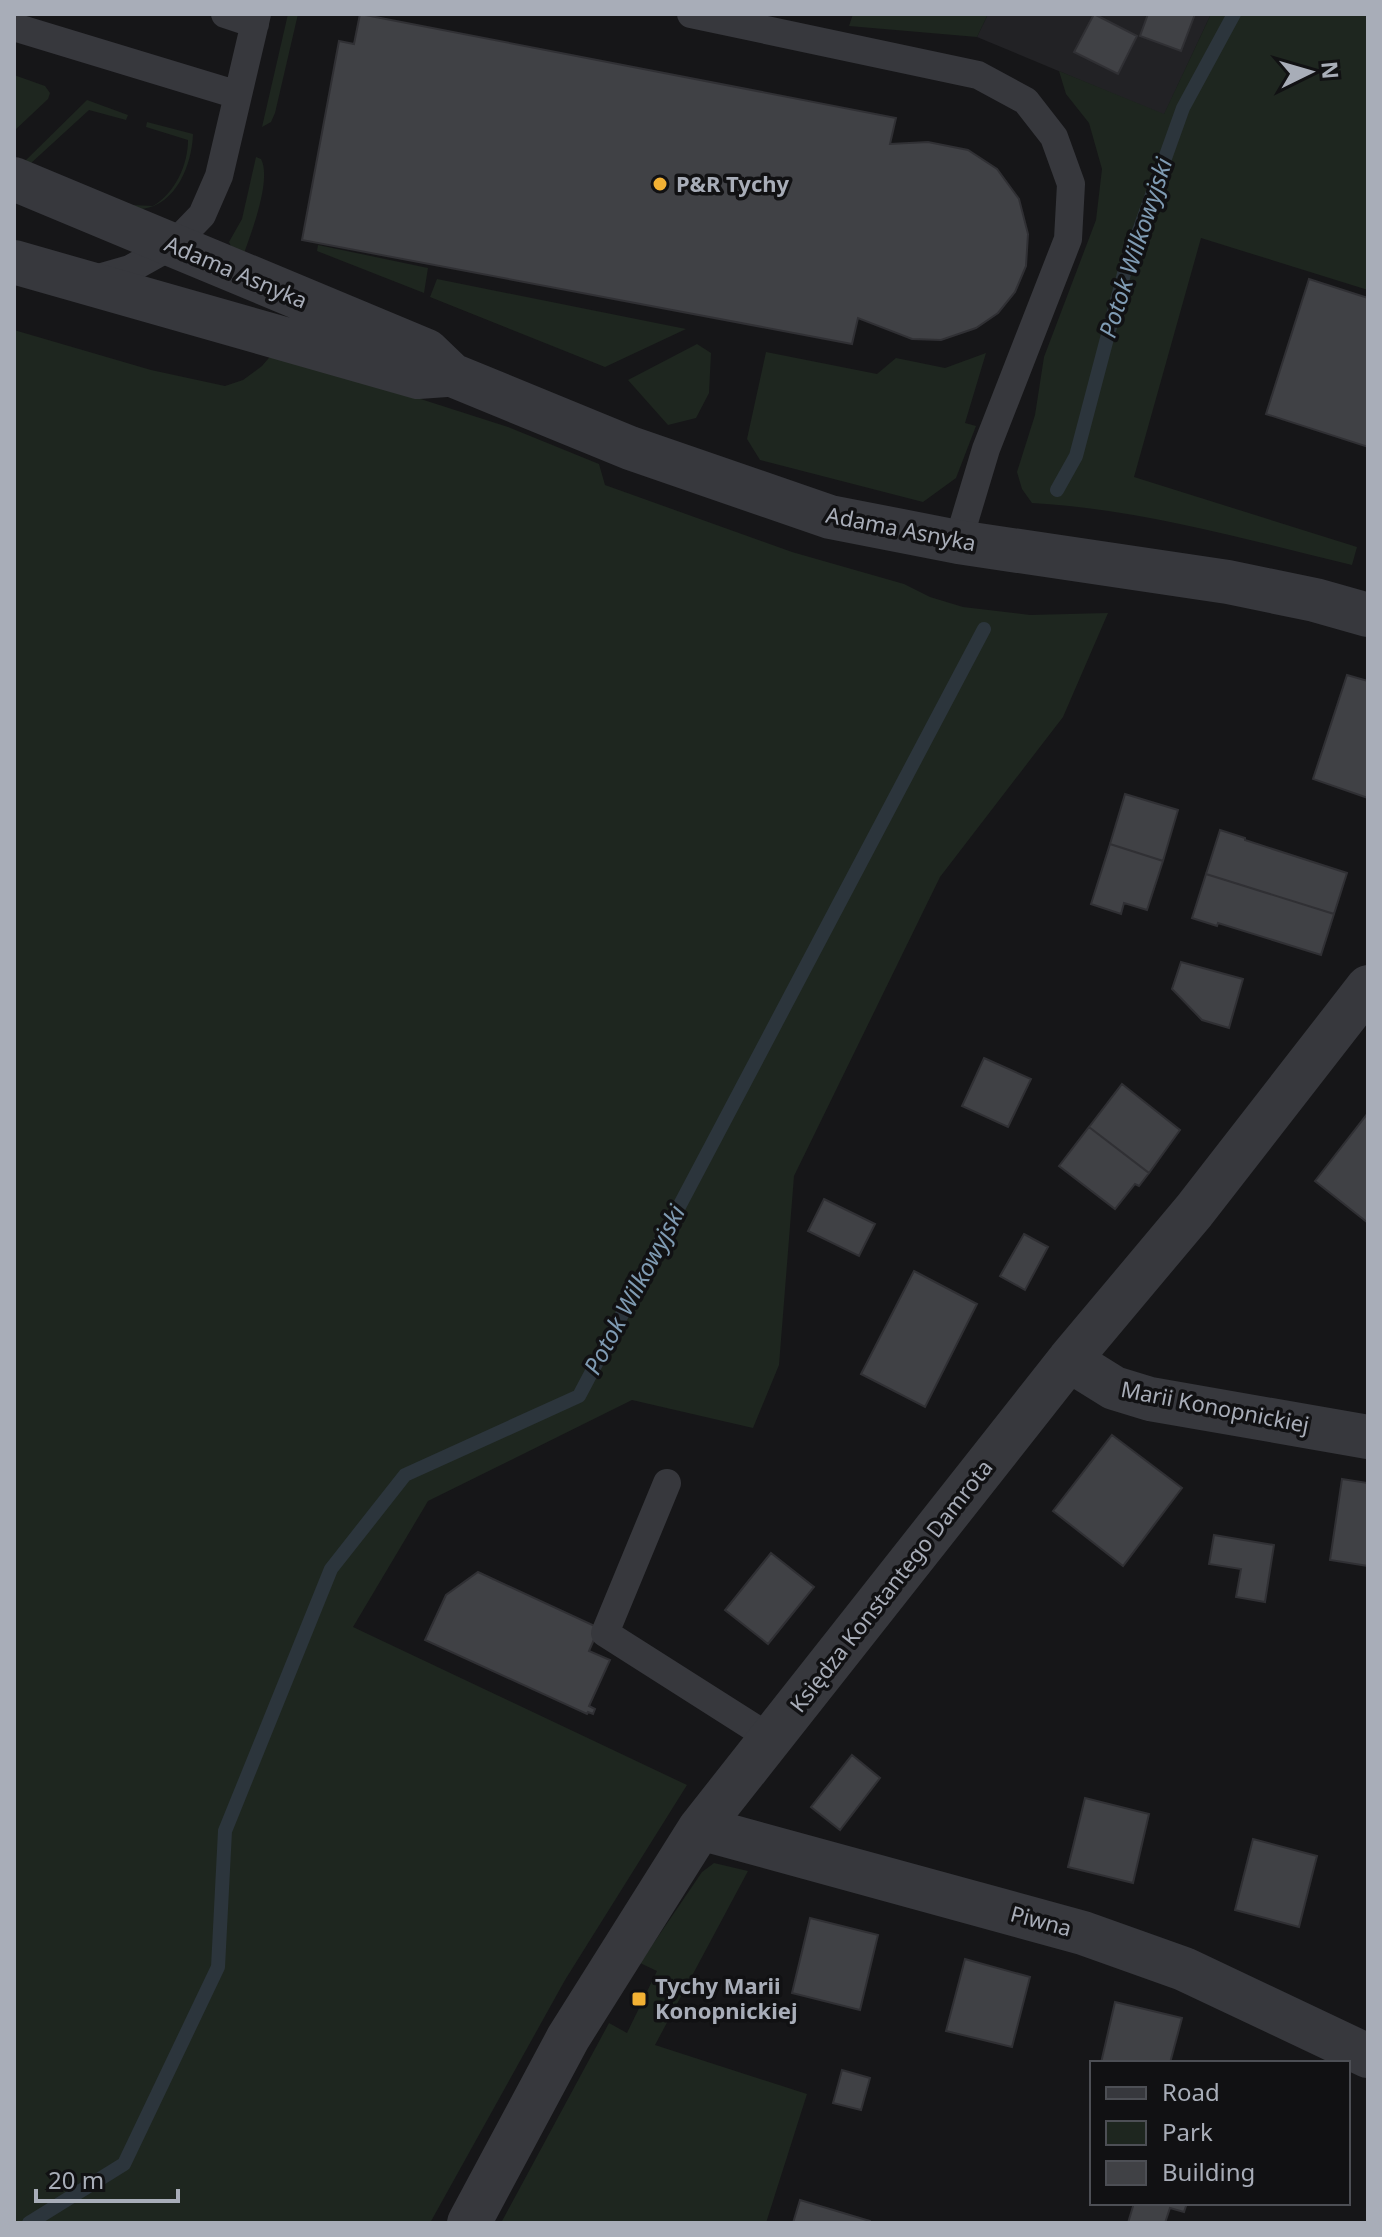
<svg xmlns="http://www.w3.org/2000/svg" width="1382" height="2237" font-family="'Noto Sans',sans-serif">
	<rect width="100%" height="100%" fill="#161618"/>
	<path fill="#222225" d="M 988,14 L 1211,14 L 1164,115 L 977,37 Z"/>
	<path fill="#1e261f" d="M 288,14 L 298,14 L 275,113 L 271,122 L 262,127 Z
		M 853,14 L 988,14 L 977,37 L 849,26 Z
		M 1211,14 L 1368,14 L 1368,290 L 1201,238 L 1134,477 L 1357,547 L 1352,565 C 1247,540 1141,509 1032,503 L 1022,489 L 1017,472 L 1035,415 L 1044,357 L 1096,220 L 1102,169 L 1089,123 L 1066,94 L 1059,71 L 1164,114 Z
		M 14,75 L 45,86 L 50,93 L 48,99 L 14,131 Z
		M 87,100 L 128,115 L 126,120 L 89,110 L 30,164 L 131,205 L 153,206 C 175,193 188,165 188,140 L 146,127 L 147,122 L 193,134 C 192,165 176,205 142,209 L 21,165 Z
		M 256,157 L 261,159 C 272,179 251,234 243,256 L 233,250 L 229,242 L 242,219 Z
		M 318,245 L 428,268 L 424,293 L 317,251 Z
		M 437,279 L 686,329 L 605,367 L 430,297 Z
		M 14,330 L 151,370 L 225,386 L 243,380 L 262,366 L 274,352 L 508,427 L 599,464 L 605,485 L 792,552 L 904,584 L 930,597 L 963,607 L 1030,615 L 1108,613 L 1063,717 L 940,877 L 794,1176 L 779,1365 L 753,1428 L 632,1400 L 428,1501 L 353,1627 L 687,1785 L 565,1980 L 430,2223 L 14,2223 Z
		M 697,344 L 711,353 L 709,393 L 696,418 L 668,425 L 628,380 Z
		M 766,352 L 877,374 L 896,358 L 945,368 L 986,353 L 965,423 L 976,426 L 956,478 L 923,502 L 760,460 L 747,439 Z
		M 714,1863 L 748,1871 L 655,2045 L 807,2094 L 766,2223 L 501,2223 L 609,2023 L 627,2033 L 657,1971 L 640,1963 L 702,1872 Z"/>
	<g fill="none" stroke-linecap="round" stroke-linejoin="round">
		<path stroke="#2c353c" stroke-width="14" d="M 1057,490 L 1076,456 L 1125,270 L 1183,108 L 1234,14
			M 29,2223 L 124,2164 L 218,1967 L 225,1831 L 331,1569 L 405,1475 L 579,1396 L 984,629"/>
	</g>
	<path fill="#404145" stroke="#303034" stroke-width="2" d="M 360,14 L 896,118 L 890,144 L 928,142 L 968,150 L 997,169 L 1019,199 L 1028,234 L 1026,266 L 1015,292 L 998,313 L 976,328 L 941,340 L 912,339 L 858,318 L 852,344 L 302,240 L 339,41 L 354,44 Z
		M 1094,14 L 1137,36 L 1118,74 L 1074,52 Z
		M 1148,14 L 1195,14 L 1181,51 L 1140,36 Z
		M 1309,279 L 1368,298 L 1368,447 L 1266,414 Z
		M 1347,675 L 1368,681 L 1368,798 L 1313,779 Z
		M 1125,794 L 1178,810 L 1163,861 L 1110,844 Z
		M 1220,830 L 1245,838 L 1245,840 L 1347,873 L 1334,914 L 1206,874 Z
		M 1110,844 L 1163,861 L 1147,910 L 1124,903 L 1121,914 L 1091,904 Z
		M 1206,874 L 1334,914 L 1321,955 L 1218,923 L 1217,926 L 1192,918 Z
		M 1181,962 L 1243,979 L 1229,1028 L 1202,1020 L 1172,989 Z
		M 984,1058 L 1031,1079 L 1008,1127 L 962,1106 Z
		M 1122,1084 L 1180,1130 L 1149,1173 L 1089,1127 Z
		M 1368,1113 L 1368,1223 L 1315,1181 Z
		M 1089,1127 L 1149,1173 L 1139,1186 L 1135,1184 L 1115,1209 L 1059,1166 Z
		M 824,1199 L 875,1224 L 859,1256 L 808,1231 Z
		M 1024,1234 L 1048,1247 L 1025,1290 L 1000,1276 Z
		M 914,1271 L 977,1304 L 925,1407 L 861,1374 Z
		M 1112,1435 L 1182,1488 L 1123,1566 L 1053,1511 Z
		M 1342,1479 L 1368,1483 L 1368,1566 L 1330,1560 Z
		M 1214,1535 L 1274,1545 L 1265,1602 L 1236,1597 L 1241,1569 L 1209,1564 Z
		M 771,1553 L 814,1587 L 768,1644 L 725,1610 Z
		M 478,1572 L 599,1628 L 589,1651 L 610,1660 L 589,1706 L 595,1709 L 593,1714 L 588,1712 L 587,1714 L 425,1640 L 446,1595 Z
		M 852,1755 L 880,1778 L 840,1830 L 811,1807 Z
		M 1085,1798 L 1149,1814 L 1133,1883 L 1068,1867 Z
		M 1253,1839 L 1317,1856 L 1299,1927 L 1235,1910 Z
		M 810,1918 L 878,1935 L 860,2010 L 792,1993 Z
		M 965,1959 L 1030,1977 L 1012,2047 L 946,2031 Z
		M 1115,2002 L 1182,2018 L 1170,2063 L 1101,2063 Z
		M 842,2070 L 870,2078 L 861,2110 L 833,2103 Z
		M 800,2200 L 870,2221 L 870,2223 L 793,2223 Z
		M 1134,2203 L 1187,2203 L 1184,2212 L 1170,2208 L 1165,2223 L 1128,2223 Z"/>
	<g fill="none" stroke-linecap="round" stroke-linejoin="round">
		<path stroke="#37383d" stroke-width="28" d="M 225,14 L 255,24
			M 691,14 L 978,75 L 1026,101 L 1054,137 L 1071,184 L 1068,239 L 986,449 L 958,542
			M 14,27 L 238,95
			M 88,281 L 130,269 L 173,245 L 202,215 L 219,176 L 257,14
			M 667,1483 L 605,1633 L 770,1738"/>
		<path stroke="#37383d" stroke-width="44" d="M 1069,1360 L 1114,1388 L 1150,1399 L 1368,1437
			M 700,1828 L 1083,1933 L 1184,1969 L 1368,2056
			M 469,2223 L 568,2038 L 700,1828 L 1069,1360 L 1194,1211 L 1368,987"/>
		<path stroke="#37383d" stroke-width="44" d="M 14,179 L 427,351 L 452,375 L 630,448 L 830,517 L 958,542 L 1228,582 L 1315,600 L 1368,615
			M 14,262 L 418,377 L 446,375"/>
	</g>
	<g fill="#f2b134" stroke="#111113" stroke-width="3">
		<circle cx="660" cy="184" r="8"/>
		<rect x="631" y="1991" width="16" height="16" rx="4"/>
	</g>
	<g text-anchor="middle" stroke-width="7" stroke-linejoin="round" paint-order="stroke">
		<g font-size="22" font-weight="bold" fill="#a8adb8" stroke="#111113" text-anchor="start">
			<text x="676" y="192">P&amp;R Tychy</text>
			<text x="655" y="1994">Tychy Marii<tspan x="655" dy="25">Konopnickiej</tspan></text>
		</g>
		<g font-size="22" fill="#a8adb8" stroke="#111113">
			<text transform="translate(236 272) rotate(23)" y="8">Adama Asnyka</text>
			<text transform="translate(901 529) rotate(11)" y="8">Adama Asnyka</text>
			<text transform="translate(1215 1407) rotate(11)" y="8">Marii Konopnickiej</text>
			<text transform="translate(891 1586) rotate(-52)" y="8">Księdza Konstantego Damrota</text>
			<text transform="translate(1041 1921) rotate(15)" y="8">Piwna</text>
		</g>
		<g font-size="24" font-style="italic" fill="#7f9bb3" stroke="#111113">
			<text transform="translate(1136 248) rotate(-72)" y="8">Potok Wilkowyjski</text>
			<text transform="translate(635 1290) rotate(-62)" y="8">Potok Wilkowyjski</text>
		</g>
	</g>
	<rect width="1382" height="2237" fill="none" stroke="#a8adb8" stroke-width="32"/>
	<rect x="1090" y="2061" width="260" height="144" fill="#111113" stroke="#4d4f55" stroke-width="2"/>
	<rect x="1106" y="2087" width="40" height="12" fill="#37383d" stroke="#4d4f55" stroke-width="2"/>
	<text x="1162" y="2101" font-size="24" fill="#a8adb8">Road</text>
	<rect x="1106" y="2121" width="40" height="24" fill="#1e261f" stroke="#4d4f55" stroke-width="2"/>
	<text x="1162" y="2141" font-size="24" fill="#a8adb8">Park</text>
	<rect x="1106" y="2161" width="40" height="24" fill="#404145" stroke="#4d4f55" stroke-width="2"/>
	<text x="1162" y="2181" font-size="24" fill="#a8adb8">Building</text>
	<g transform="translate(1310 72) rotate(85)" stroke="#111113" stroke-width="6" paint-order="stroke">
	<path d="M0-6L14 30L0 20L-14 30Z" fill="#a8adb8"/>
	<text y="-12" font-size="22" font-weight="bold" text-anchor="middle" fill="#a8adb8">N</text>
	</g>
	<path d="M36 2189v12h142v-12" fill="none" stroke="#a8adb8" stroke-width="4"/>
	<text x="48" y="2189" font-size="24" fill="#a8adb8" stroke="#111113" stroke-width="6" paint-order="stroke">20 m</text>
</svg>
